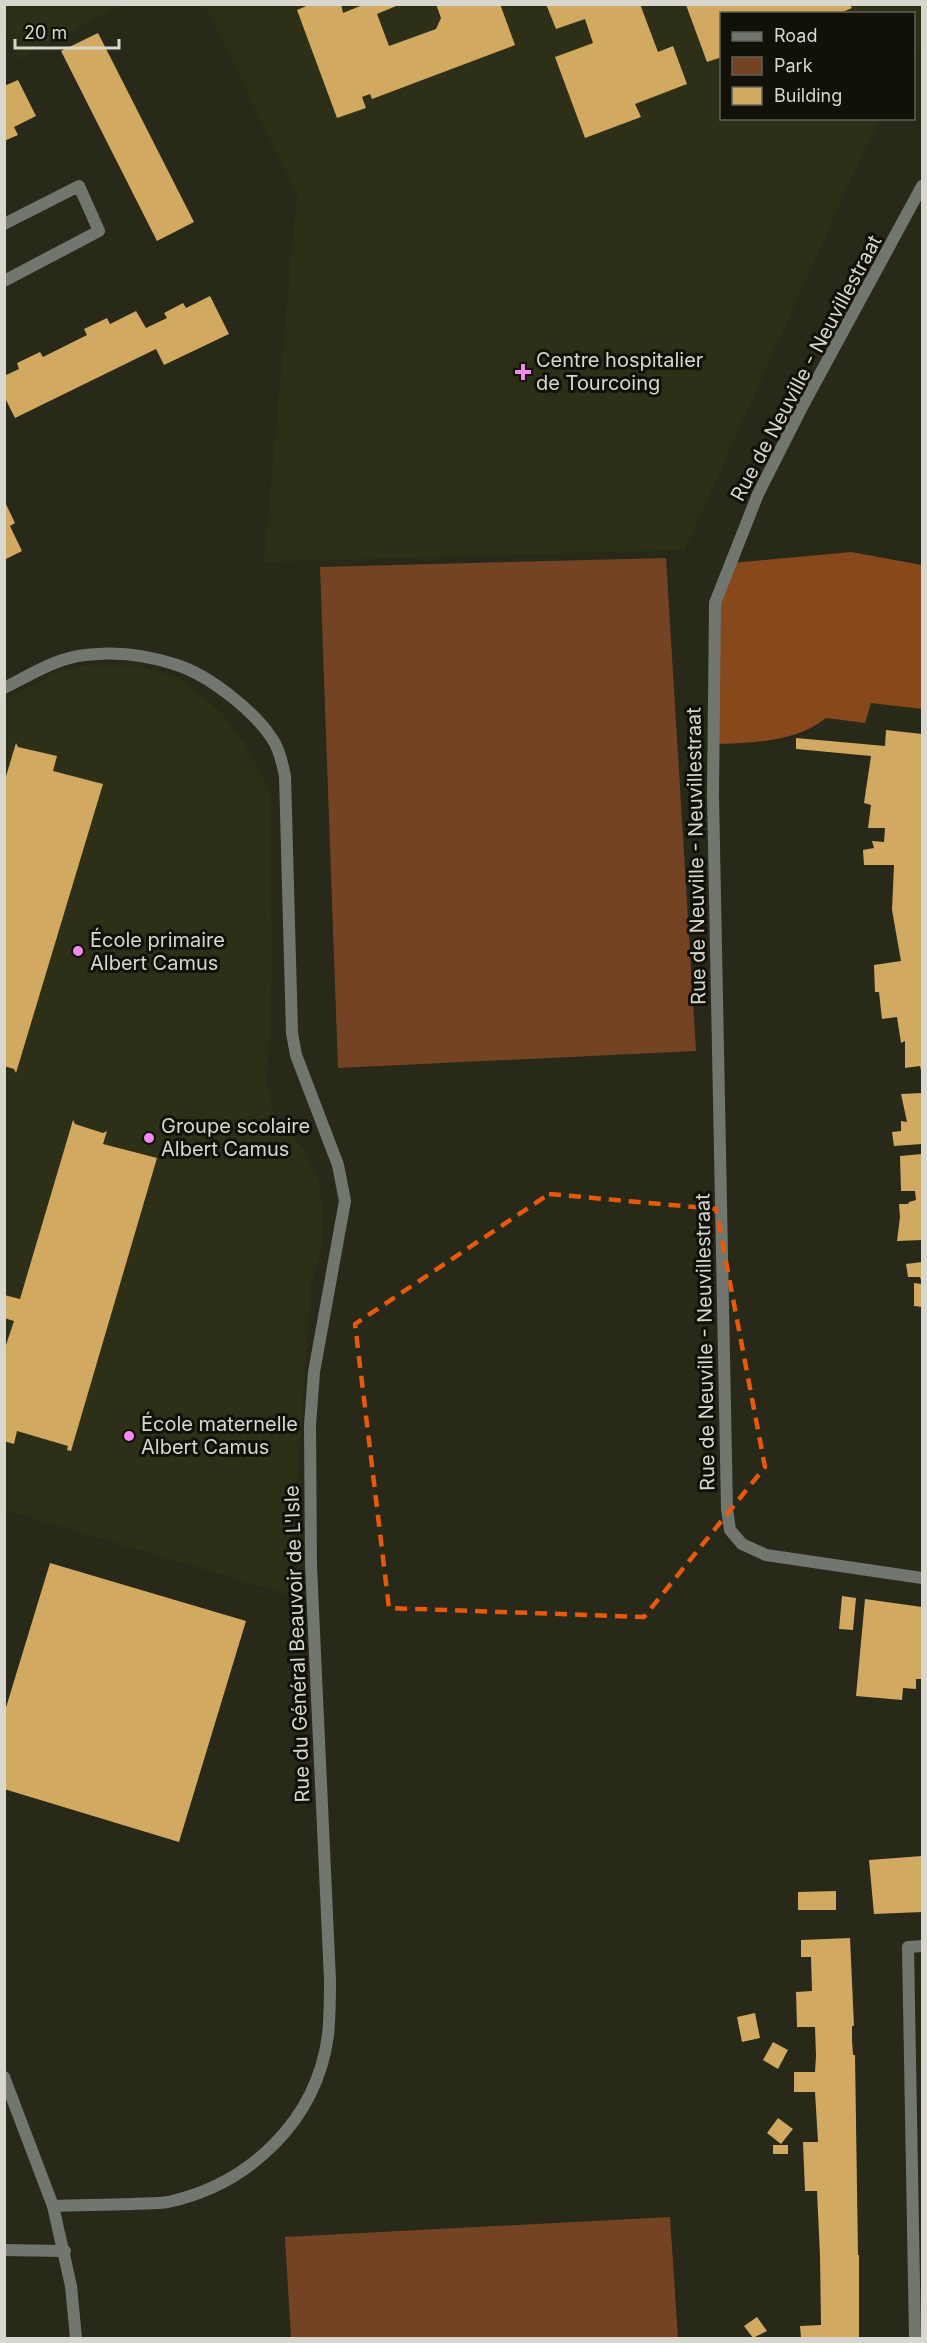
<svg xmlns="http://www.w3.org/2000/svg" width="927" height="2343" font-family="Inter,sans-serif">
	<rect width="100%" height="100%" fill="#282918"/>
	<path fill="#2e2f17" d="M 5,4 L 121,4 L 121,5 L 20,59 L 5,32 Z
		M 204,5 L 922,5 L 922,45 L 914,61 L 914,14 L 722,14 L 722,118 L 881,119 L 865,148 L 685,550 L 264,562 L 297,193 Z
		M 85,665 L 137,665 L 179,678 L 221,712 L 250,751 L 270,791 L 272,974 L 267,1084 L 274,1112 L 303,1148 L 317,1175 L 323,1208 L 322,1245 L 311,1284 L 289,1595 L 5,1510 L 5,700 L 57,672 Z"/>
	<path fill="#734323" d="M 666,558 L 696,1051 L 338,1068 L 320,567 Z
		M 670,2217 L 678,2338 L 291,2338 L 285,2237 Z"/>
	<path fill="#87481b" d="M 851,552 L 922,565 L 922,709 L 871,703 L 865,723 L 826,718 C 796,742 756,742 719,744 L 715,603 L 731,563 Z"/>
	<path fill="#d1a960" d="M 311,4 L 341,4 L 343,13 L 365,4 L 401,4 L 377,14 L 389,46 L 436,29 L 441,18 L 436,4 L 500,4 L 515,45 L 372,99 L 370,94 L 362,97 L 366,108 L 337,118 L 297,10 Z
		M 546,4 L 640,4 L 658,52 L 673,46 L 687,84 L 635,104 L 641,117 L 585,138 L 555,57 L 593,43 L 585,19 L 556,29 Z
		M 686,5 L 850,5 L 852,8 L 838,14 L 722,14 L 722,57 L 707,62 Z
		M 98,33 L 194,222 L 157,241 L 61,51 Z
		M 18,80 L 36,116 L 14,127 L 18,135 L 4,141 L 4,86 Z
		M 210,296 L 229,334 L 164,365 L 156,349 L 15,418 L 4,396 L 4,376 L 19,369 L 17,363 L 40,352 L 43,357 L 87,335 L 84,329 L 107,318 L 110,324 L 136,311 L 146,328 L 167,318 L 164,313 L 183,303 L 186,308 Z
		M 4,500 L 15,523 L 10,526 L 22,551 L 4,560 Z
		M 886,730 L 922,734 L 922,1075 L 920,1066 L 905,1068 L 905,1041 L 901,1043 L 897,1017 L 882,1019 L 879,992 L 875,992 L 874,965 L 901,961 L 892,910 L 894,865 L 864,865 L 863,850 L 874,848 L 872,841 L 884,842 L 885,828 L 868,828 L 871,805 L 864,803 L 871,756 L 796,749 L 796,738 L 885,746 Z
		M 16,743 L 18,747 L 57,756 L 53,771 L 103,784 L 16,1073 L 14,1069 L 4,1066 L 4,783 Z
		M 922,1093 L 922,1144 L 894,1146 L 892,1132 L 901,1131 L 901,1121 L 907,1122 L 901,1094 Z
		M 73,1120 L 75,1124 L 103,1133 L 107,1131 L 103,1144 L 157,1158 L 71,1451 L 67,1450 L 68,1446 L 17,1431 L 14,1444 L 4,1441 L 4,1351 L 14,1321 L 4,1318 L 4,1295 L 20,1299 Z
		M 922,1154 L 922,1240 L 897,1241 L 900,1217 L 899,1204 L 908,1204 L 909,1202 L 916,1200 L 915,1191 L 901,1191 L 900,1156 Z
		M 922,1262 L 922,1283 L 920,1277 L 908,1277 L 906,1264 Z
		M 914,1283 L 922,1284 L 922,1307 L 914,1306 Z
		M 50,1563 L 246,1621 L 179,1842 L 4,1789 L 4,1714 Z
		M 842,1596 L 856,1598 L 853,1630 L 839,1629 Z
		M 865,1599 L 922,1607 L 922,1679 L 916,1679 L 916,1689 L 903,1688 L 902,1700 L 856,1696 Z
		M 922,1856 L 922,1912 L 874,1914 L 869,1860 Z
		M 836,1891 L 836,1910 L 798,1910 L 798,1892 Z
		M 850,1938 L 854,2026 L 852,2026 L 852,2040 L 853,2055 L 855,2055 L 858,2255 L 859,2255 L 859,2338 L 801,2338 L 800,2326 L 821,2325 L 820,2256 L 817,2191 L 805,2191 L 803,2142 L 818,2142 L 815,2092 L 794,2092 L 794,2072 L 815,2072 L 816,2056 L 815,2027 L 797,2027 L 796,1992 L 812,1991 L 811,1957 L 801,1957 L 801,1940 Z
		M 755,2013 L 760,2038 L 742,2042 L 737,2017 Z
		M 773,2042 L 788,2050 L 778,2069 L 763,2060 Z
		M 778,2118 L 793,2129 L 781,2144 L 767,2133 Z
		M 773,2145 L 788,2145 L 788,2154 L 773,2154 Z
		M 757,2317 L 767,2331 L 753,2338 L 744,2326 Z"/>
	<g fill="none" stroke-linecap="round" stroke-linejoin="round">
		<path stroke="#71766f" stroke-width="12" d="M 922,186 L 801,409 L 758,494 L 715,603 L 713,795 L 727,1509 L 730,1530 L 742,1544 L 766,1555 L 922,1578
			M 4,224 L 79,186 L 99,231 L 4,281
			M 4,688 C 30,675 56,658 85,655 C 116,651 148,655 177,665 C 208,675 252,709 271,737 C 279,748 282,762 285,776 L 292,1033 L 296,1055 L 338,1165 L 345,1201 L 314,1372 L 310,1425 L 311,1566 L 330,1980 C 330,1998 330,2017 328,2035 C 317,2120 250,2184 168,2202 C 156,2204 143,2203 131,2204 C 105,2205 79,2205 53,2206
			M 4,2250 L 65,2251
			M 915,2338 L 908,1947 L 922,1946"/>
		<path stroke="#71766f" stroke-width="12" d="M 4,2077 L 53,2206 L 71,2286 L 76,2338"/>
	</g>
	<path fill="none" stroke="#e8590c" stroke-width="4.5" stroke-dasharray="12 8" stroke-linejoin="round" d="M 549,1194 L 716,1209 L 765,1467 L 644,1617 L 389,1608 L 355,1324 Z"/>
	<g fill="#f389f1" stroke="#11110a" stroke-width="2">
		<path d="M520 363h6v6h6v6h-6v6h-6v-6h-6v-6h6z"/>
		<circle cx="78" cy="951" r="6"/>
		<circle cx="149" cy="1138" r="6"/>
		<circle cx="129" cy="1436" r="6"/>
	</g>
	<g text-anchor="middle" stroke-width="6" stroke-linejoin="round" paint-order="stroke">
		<g font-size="20" fill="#d7d7cd" stroke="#11110a" text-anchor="start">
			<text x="536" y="367">Centre hospitalier<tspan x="536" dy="23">de Tourcoing</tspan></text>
			<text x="90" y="947">École primaire<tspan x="90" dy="23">Albert Camus</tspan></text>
			<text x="161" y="1133">Groupe scolaire<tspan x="161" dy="23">Albert Camus</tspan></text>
			<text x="141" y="1431">École maternelle<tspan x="141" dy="23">Albert Camus</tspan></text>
		</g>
		<g font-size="20" fill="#d7d7cd" stroke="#11110a">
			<text transform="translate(806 368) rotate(-62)" y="7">Rue de Neuville - Neuvillestraat</text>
			<text transform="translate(696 856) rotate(-91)" y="7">Rue de Neuville - Neuvillestraat</text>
			<text transform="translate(705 1342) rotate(-91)" y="7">Rue de Neuville - Neuvillestraat</text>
			<text transform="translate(297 1644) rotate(-92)" y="7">Rue du Général Beauvoir de L'Isle</text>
		</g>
	</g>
	<rect width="927" height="2343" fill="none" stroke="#d7d7cd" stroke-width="12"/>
	<rect x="720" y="12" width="195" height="108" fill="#11110a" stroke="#606058" stroke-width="1.5"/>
	<rect x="732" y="32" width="30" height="9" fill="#71766f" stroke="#606058" stroke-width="1.5"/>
	<text x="774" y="42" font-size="18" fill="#d7d7cd">Road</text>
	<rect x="732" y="57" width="30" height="18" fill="#734323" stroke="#606058" stroke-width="1.5"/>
	<text x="774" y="72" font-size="18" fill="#d7d7cd">Park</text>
	<rect x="732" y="87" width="30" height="18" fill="#d1a960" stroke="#606058" stroke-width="1.5"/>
	<text x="774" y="102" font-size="18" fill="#d7d7cd">Building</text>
	<path d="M15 39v9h104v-9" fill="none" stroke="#d7d7cd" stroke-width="3"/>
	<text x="24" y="39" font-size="18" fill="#d7d7cd" stroke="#11110a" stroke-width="4.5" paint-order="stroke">20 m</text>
</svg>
